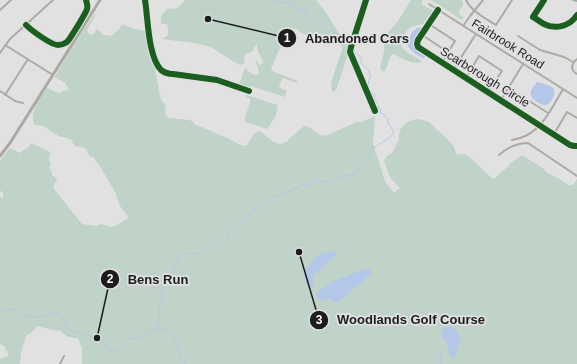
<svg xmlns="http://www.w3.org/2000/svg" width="577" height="364" font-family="Helvetica,sans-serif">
	<rect width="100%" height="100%" fill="#e1e1e1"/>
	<path fill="#bfd3c8" d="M 185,0 L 316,0 L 325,11 L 341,37 L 350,44 L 348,54 L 336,90 L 334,92 L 332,91 C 328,82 341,58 342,48 L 339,42 L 337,40 L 319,34 L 311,37 L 308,36 L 302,33 L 295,28 L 279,50 L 271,69 L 272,71 L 298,81 L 298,83 L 282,78 L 279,87 L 287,91 L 285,97 L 251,86 L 249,89 L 239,85 L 245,68 C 249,71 252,76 258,75 L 259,71 L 255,60 L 256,60 L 259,65 L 262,64 L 263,62 L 257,49 L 257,44 C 251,50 256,52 245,54 C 244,58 245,61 244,64 L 240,65 C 229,60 219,50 207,46 C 195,42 176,41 163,39 L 163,38 L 167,36 C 169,33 168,28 167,24 L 161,24 C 160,16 163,12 169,8 C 176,11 181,5 185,0 Z
		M 411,0 L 422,0 L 422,5 L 432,10 L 432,12 L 423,24 C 420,25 417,25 414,26 C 406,28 403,38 401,45 C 404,53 414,55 420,60 L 421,62 C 411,65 402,58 393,54 L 391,55 L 385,71 L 383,72 L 380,68 L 384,52 L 384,41 L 389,31 L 398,21 Z
		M 430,0 L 462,0 L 463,3 L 463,6 L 458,12 L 459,14 L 464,18 L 463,19 L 460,19 L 438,4 Z
		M 94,15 L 95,16 L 94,18 L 87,30 L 88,33 L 91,35 L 94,34 L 97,29 L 104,35 L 111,36 L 119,29 L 122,24 L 135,29 L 147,31 L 154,64 L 159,91 L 161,100 L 166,106 L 165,114 L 168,118 L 190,120 L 193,122 L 196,125 L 209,130 L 219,135 L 228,138 L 240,145 L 246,146 L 254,134 L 258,131 C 264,133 265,136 270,139 C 273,142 276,143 280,144 L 286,142 L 304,126 C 315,127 316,138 328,135 L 359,121 L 359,123 L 375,116 L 373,144 L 378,159 L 385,181 L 394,193 L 398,189 L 401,189 L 390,177 L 384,161 L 387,156 L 392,153 L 395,148 L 396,144 L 399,140 L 399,134 L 401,128 L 409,121 L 419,119 L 429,122 L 453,145 L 457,155 C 459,154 463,154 464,154 C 469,155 487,174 492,178 L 494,179 L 504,170 L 511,163 L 522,155 L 544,169 L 546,172 L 558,178 L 568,185 L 573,185 L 577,179 L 577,364 L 82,364 L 82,348 L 78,339 L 75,338 L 68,337 L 60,331 L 49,329 L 37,326 L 32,332 L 26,336 L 21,353 L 20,364 L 0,364 L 0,359 L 9,356 C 7,351 6,346 0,344 L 0,197 L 3,198 L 3,192 L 0,191 L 0,160 L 10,148 L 20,153 L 23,150 L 28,148 L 31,143 C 38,146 44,149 50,152 L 50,154 L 49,160 L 51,164 L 49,167 L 52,172 L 52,175 L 56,178 L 57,181 L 53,185 L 54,189 L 82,224 L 95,226 L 101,224 L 112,227 L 117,225 L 128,218 L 128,216 L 120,206 L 116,194 L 101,168 L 94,158 L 92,156 L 90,157 L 85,148 C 77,145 75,150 72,140 L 65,137 L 60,137 L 43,126 L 35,125 C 28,112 40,99 47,88 C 59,93 56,95 69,89 L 65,83 L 55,77 L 56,74 L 82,32 L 92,18 Z
		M 246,95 L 278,105 L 276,116 L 267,129 L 245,122 L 245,118 L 251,99 L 245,96 Z"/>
	<path fill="#b4c7e9" d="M 417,28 L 420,27 L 421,29 L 414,41 L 413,46 L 415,49 L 424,56 L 425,57 L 424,58 C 418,57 410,50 407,45 L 412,32 Z
		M 537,82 C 541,83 551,85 554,89 C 556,94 551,104 546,105 C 543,106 540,103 537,102 C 527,96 530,90 537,82 Z
		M 332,251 L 336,252 L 337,254 L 314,275 C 311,280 316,284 313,288 L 311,289 C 303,280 302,273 310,263 C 317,255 321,253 332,251 Z
		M 369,269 L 372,271 L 371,274 L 340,300 L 336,302 L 328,299 L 320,300 C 317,298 316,296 317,292 L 334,281 L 362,270 Z
		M 450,326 C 454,327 459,334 460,339 C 460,342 458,346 457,349 C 456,353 457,355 453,358 L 452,358 L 449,353 L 446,342 L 441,333 L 442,330 Z"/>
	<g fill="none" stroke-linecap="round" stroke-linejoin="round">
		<path stroke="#b4c7e9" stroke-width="1" d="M 269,0 L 281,3 L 284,2 L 290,3 L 296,7 L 298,10 L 303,9 L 305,10 L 305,14 L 322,24 L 328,30 L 341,35 L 349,46
			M 352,50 C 355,53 359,54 361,58 C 362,62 360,60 362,64 C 365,68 369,68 370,74 C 371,78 370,75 369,80 C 367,89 368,90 375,95 L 374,99 L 377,103
			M 0,311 C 4,309 6,310 10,310 C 19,310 19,306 24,316 C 35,319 44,315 56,313 L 65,321 L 68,328 L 72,331 L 79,332 L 97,338 L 103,342 L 109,350 L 119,350 C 122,347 124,342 127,340 C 131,338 135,338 139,337 C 149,333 158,326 168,332 C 171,334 173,335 175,338 C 179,346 180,357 185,364
			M 160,329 L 157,325 L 157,322 L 160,315 L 159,310 L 162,300 L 162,284 L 168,279 L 172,271 L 176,265 L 179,256 L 184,253 L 188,254 L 190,253 L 194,254 L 200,253 L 203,250 L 207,250 L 210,249 L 215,245 L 226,241 L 232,230 L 243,217 L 246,216 L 252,211 L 267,200 L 274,197 L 277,197 L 303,185 L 313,185 L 317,181 L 329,182 L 339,177 L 352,175 L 356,174 C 361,167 362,161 369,157 L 370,150 L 388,139 L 393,134 L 394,131 L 388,123 L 388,119 L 383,114 L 380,113 L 381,109 L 379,108 L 378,105
			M 441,364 L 440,360 L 441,355"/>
		<path stroke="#afaaa4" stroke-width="2" d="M 145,0 C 148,18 148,57 161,70 C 165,73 169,74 173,74 L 217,80 L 249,91
			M 366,0 L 351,47 L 350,52 L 375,111
			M 466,0 C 472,12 485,18 496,25 L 512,0
			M 544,0 L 533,17 C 537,19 540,22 544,24 C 556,30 570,26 577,15
			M 573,0 L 577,1
			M 429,4 L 577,98
			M 0,10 L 11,0
			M 438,10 L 418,40 L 417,44 L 418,47 L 570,145 L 574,146 L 577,146
			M 429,24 L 455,41 L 442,62
			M 26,25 C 31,30 51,45 58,45 C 61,45 64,44 67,42 C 70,39 86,13 87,9 C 88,6 87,3 86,0
			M 463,26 L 470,16 L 483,0
			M 422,35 L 448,52
			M 518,36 L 540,50 L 564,57 L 573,62
			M 5,45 L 53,75
			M 0,53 L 10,39 L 53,0
			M 577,59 C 571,64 570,70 577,74
			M 453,70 L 476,34
			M 466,78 L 479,56 L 502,71 L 488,92
			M 0,91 L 15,101 L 23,103
			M 515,92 L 548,113
			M 5,95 L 28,59
			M 501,100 L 523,64
			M 554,134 L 567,112 L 577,118
			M 512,140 C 540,136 550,111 563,89
			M 499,155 C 508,147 517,143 528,143 L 577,176
			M 60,364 L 64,356"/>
		<path stroke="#aea8a2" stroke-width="3" d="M 0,156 L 10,143 L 100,0"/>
		<defs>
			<path id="cycleway" d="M 145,0 C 148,18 148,57 161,70 C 165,73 169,74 173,74 L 217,80 L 249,91
				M 366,0 L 351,47 L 350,52 L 375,111
				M 544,0 L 533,17 C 537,19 540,22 544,24 C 556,30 570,26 577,15
				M 438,10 L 418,40 L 417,44 L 418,47 L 570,145 L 574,146 L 577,146
				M 26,25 C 31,30 51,45 58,45 C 61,45 64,44 67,42 C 70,39 86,13 87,9 C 88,6 87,3 86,0"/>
		</defs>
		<use href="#cycleway" stroke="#e0e0e2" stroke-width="8"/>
		<use href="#cycleway" stroke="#1b5e20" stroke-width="6"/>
	</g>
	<g text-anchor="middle" stroke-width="3.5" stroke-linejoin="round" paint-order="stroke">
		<g font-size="12" fill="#1d1d1e" stroke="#e0e0e2">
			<text transform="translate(508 44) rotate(32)" y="4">Fairbrook Road</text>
			<text transform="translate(485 77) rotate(32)" y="4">Scarborough Circle</text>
		</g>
	</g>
	<path fill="none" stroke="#1d1d1e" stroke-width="1.5" d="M208 19L287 38M97 338L110 279M299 252L319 320"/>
	<g fill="#1d1d1e" stroke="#e0e0e2" stroke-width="1.5">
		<circle cx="208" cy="19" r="4"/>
		<circle cx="97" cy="338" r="4"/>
		<circle cx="299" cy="252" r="4"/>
		<circle cx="287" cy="38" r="10"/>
		<circle cx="110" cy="279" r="10"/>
		<circle cx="319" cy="320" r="10"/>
	</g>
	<g font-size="12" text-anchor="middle" font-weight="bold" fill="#fff">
		<text x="287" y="42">1</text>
		<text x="110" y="283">2</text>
		<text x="319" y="324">3</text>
	</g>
	<g font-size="13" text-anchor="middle" font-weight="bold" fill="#1d1d1e" stroke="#e0e0e2" stroke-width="3.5" stroke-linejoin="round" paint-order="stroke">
		<text x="357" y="43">Abandoned Cars</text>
		<text x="158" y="284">Bens Run</text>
		<text x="411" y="324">Woodlands Golf Course</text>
	</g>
</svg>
